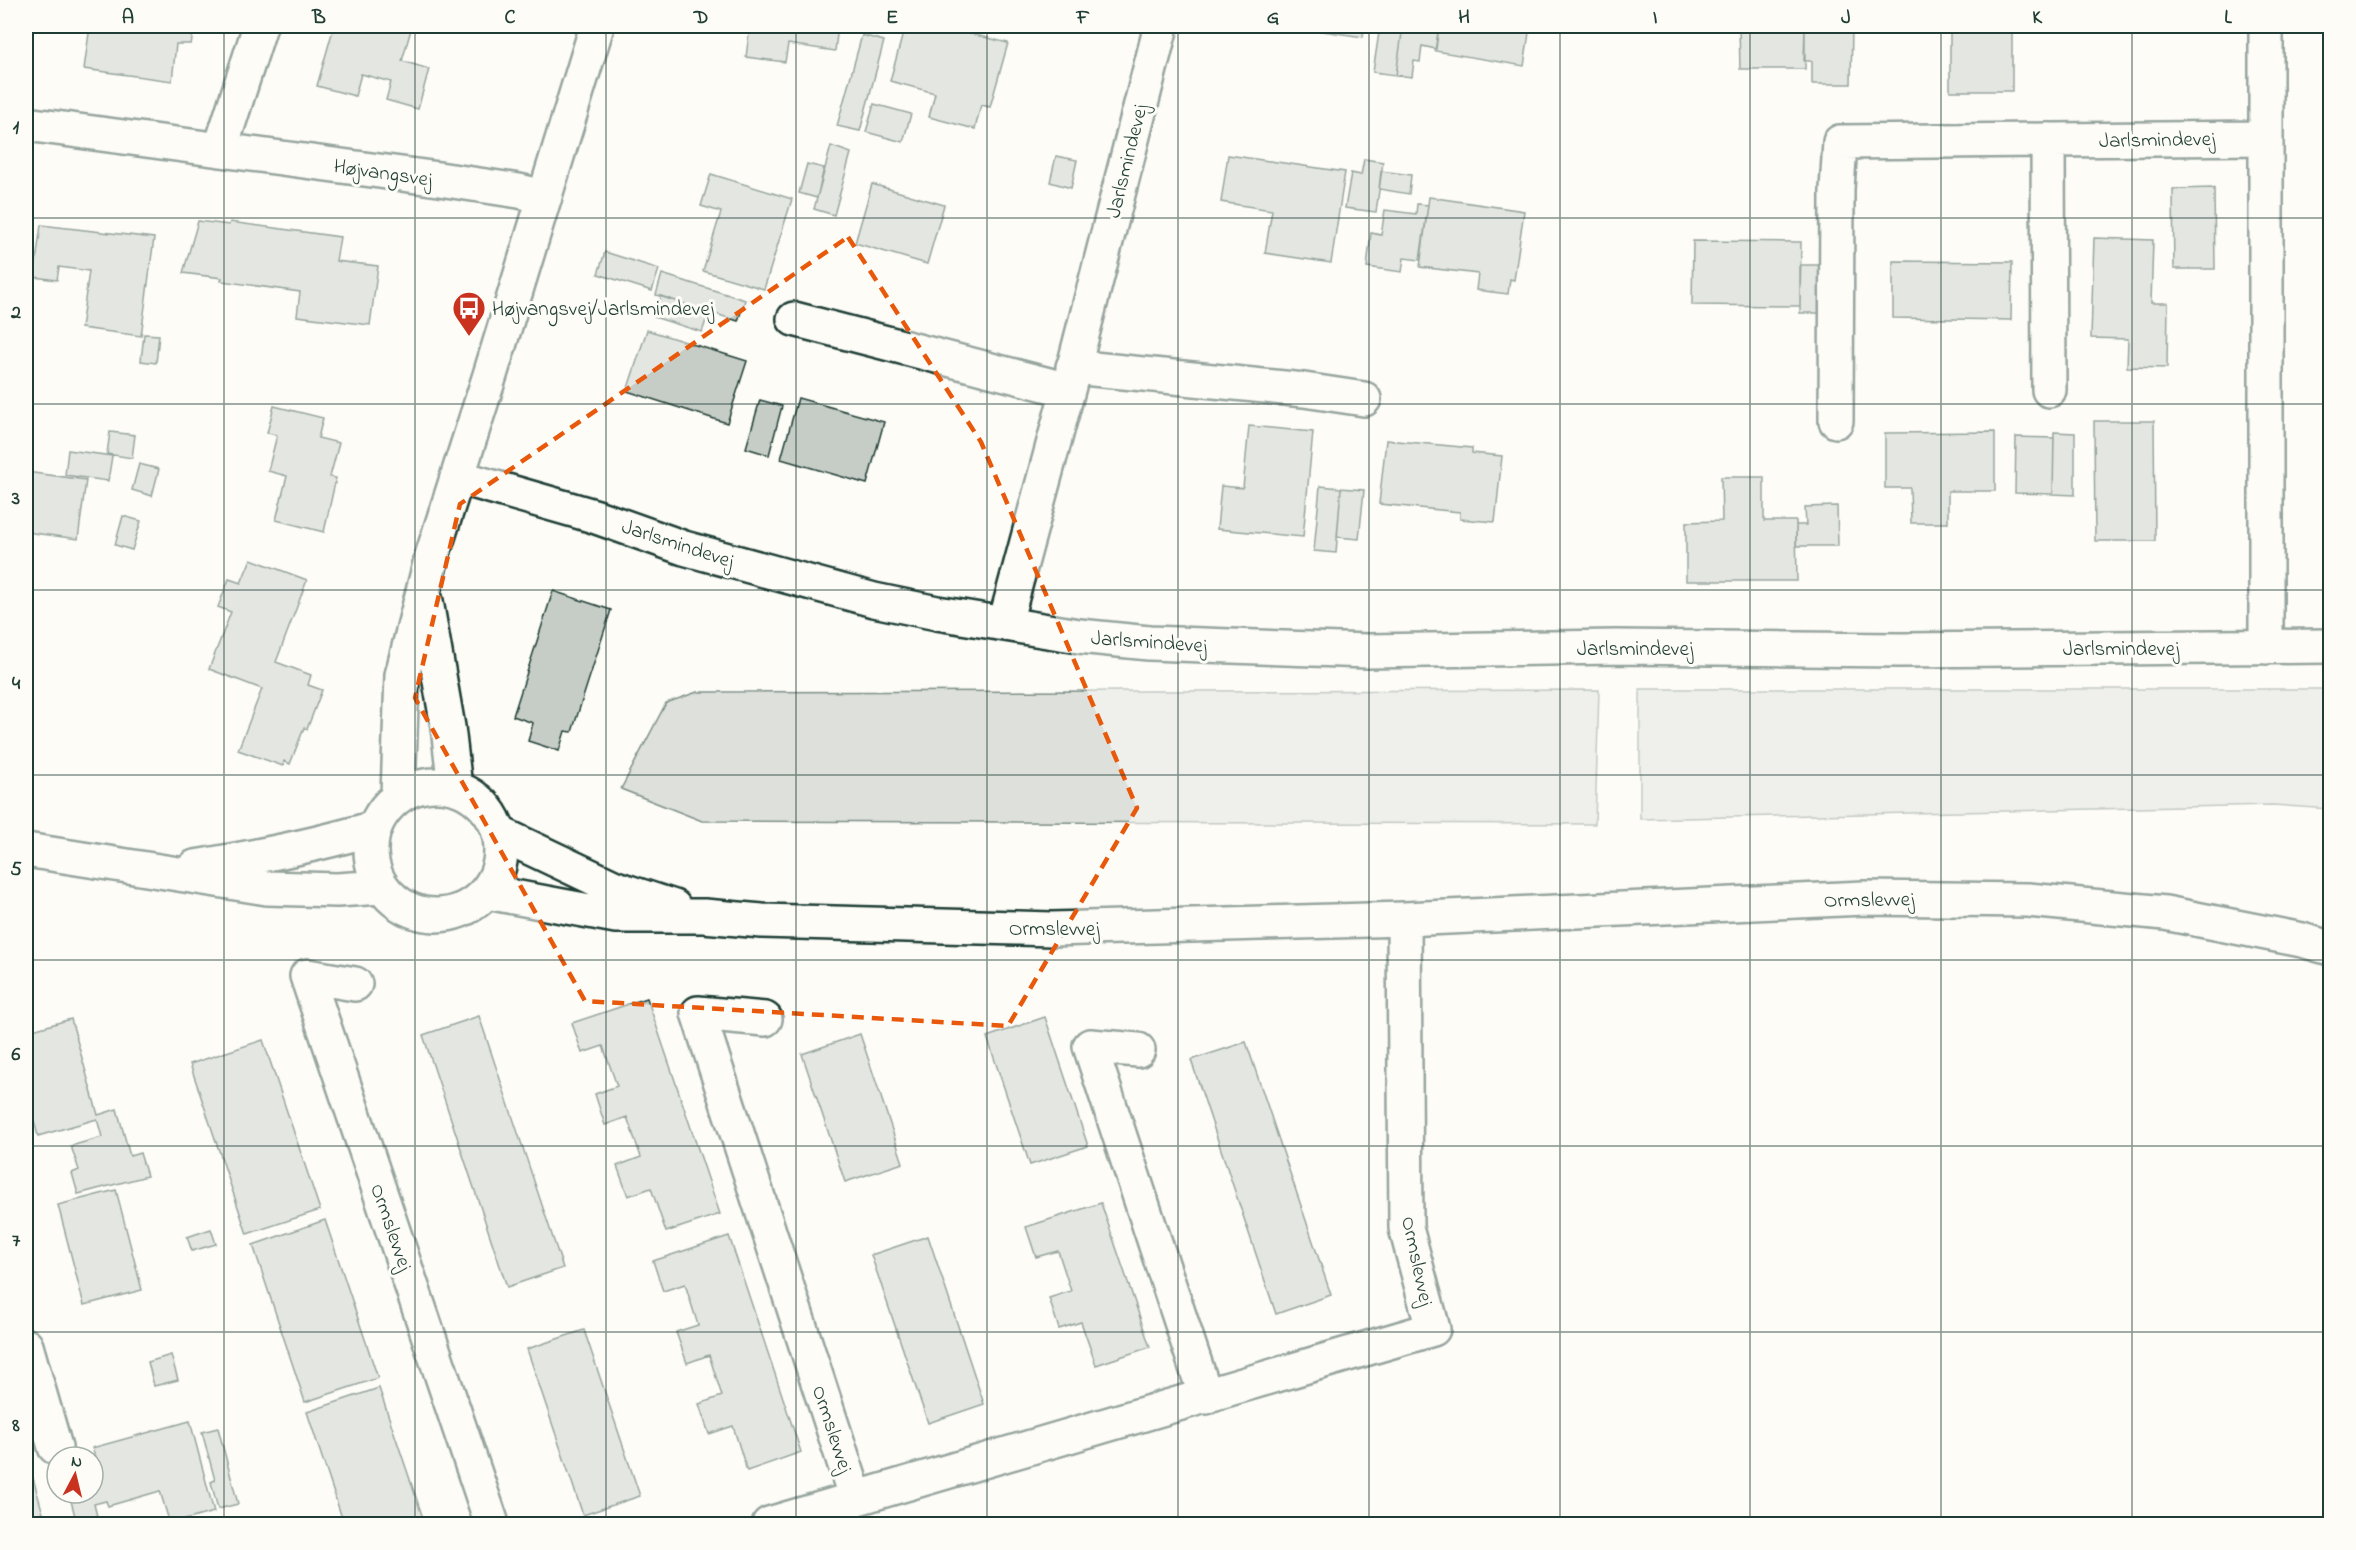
<svg xmlns="http://www.w3.org/2000/svg" width="2356" height="1550" font-family="'Indie Flower',sans-serif">
	<rect width="100%" height="100%" fill="#fdfcf7"/>
	<filter id="ink" filterUnits="userSpaceOnUse"><feTurbulence type="fractalNoise" baseFrequency=".0167" numOctaves="2"/><feDisplacementMap in="SourceGraphic" scale="12" xChannelSelector="R" yChannelSelector="G"/><feConvolveMatrix kernelMatrix="1 2 1 2 8 2 1 2 1" color-interpolation-filters="sRGB"/></filter>
	<g filter="url(#ink)">
		<path fill="#dde0db" stroke="#7e8e88" stroke-width="1.5" d="M 1640,689 L 2330,689 L 2330,809 L 2273,805 L 1640,819 Z
			M 1599,690 L 1595,824 L 702,821 L 621,789 L 666,703 L 697,692 Z"/>
		<path fill="#c6cdc7" stroke="#1f3d34" stroke-width="1.5" d="M 90,26 L 195,26 L 191,44 L 176,44 L 172,81 L 84,69 Z
			M 334,26 L 412,26 L 402,61 L 429,69 L 418,109 L 386,100 L 391,82 L 361,74 L 355,96 L 317,86 Z
			M 750,26 L 838,26 L 835,51 L 788,44 L 785,62 L 746,57 Z
			M 905,26 L 939,26 L 1008,43 L 990,107 L 981,105 L 975,129 L 929,117 L 935,93 L 890,81 Z
			M 1289,26 L 1364,26 L 1363,37 Z
			M 1380,26 L 1403,26 L 1396,75 L 1373,72 Z
			M 1403,26 L 1439,26 L 1436,49 L 1422,46 L 1420,62 L 1414,61 L 1412,77 L 1396,75 Z
			M 1439,26 L 1530,26 L 1524,66 L 1435,51 Z
			M 1739,26 L 1805,26 L 1805,69 L 1740,69 Z
			M 1805,26 L 1852,26 L 1851,84 L 1812,84 L 1812,61 L 1804,61 Z
			M 1950,26 L 2012,26 L 2012,91 L 1950,91 Z
			M 862,35 L 884,41 L 860,131 L 837,126 Z
			M 874,104 L 911,114 L 903,142 L 866,132 Z
			M 831,146 L 851,153 L 834,215 L 814,209 Z
			M 1228,155 L 1345,172 L 1331,263 L 1265,253 L 1272,210 L 1221,202 Z
			M 1056,156 L 1077,160 L 1071,188 L 1050,182 Z
			M 1364,159 L 1383,162 L 1376,212 L 1345,208 L 1351,173 L 1361,175 Z
			M 807,164 L 824,168 L 817,198 L 799,193 Z
			M 1381,171 L 1411,175 L 1409,194 L 1379,189 Z
			M 711,174 L 792,199 L 764,289 L 703,271 L 721,212 L 701,206 Z
			M 872,184 L 944,205 L 927,264 L 855,243 Z
			M 2214,188 L 2215,269 L 2174,269 L 2173,189 Z
			M 26,194 L 31,194 L 26,235 Z
			M 1429,197 L 1524,211 L 1514,280 L 1510,279 L 1508,294 L 1476,290 L 1478,274 L 1420,267 Z
			M 1417,204 L 1428,205 L 1420,260 L 1404,258 L 1402,272 L 1367,267 L 1371,233 L 1381,235 L 1385,210 L 1416,214 Z
			M 198,221 L 229,225 L 230,222 L 340,237 L 336,261 L 378,266 L 370,325 L 297,316 L 300,292 L 221,281 L 222,278 L 183,273 Z
			M 41,225 L 154,238 L 141,336 L 81,328 L 89,271 L 59,267 L 57,280 L 34,277 Z
			M 2094,238 L 2153,240 L 2151,303 L 2168,303 L 2167,368 L 2127,367 L 2128,339 L 2091,338 Z
			M 1693,241 L 1801,242 L 1800,306 L 1692,305 Z
			M 605,252 L 659,269 L 652,291 L 598,274 Z
			M 1893,261 L 2012,262 L 2011,320 L 1893,318 Z
			M 1800,265 L 1825,265 L 1825,313 L 1800,313 Z
			M 662,274 L 745,300 L 738,321 L 656,295 Z
			M 661,296 L 709,312 L 702,332 L 654,317 Z
			M 647,330 L 747,361 L 727,423 L 627,391 Z
			M 144,334 L 159,335 L 156,363 L 141,361 Z
			M 798,398 L 884,422 L 867,484 L 781,459 Z
			M 760,400 L 782,406 L 769,455 L 746,448 Z
			M 274,406 L 323,418 L 318,438 L 339,443 L 330,477 L 336,478 L 324,532 L 276,520 L 287,476 L 268,471 L 277,435 L 267,433 Z
			M 2094,421 L 2154,421 L 2155,541 L 2095,541 Z
			M 1249,426 L 1313,432 L 1303,537 L 1217,529 L 1221,486 L 1243,488 Z
			M 110,432 L 135,435 L 132,458 L 107,454 Z
			M 1995,432 L 1995,491 L 1948,491 L 1948,523 L 1911,523 L 1910,488 L 1885,488 L 1885,433 Z
			M 2054,432 L 2075,433 L 2075,495 L 2053,494 Z
			M 2016,437 L 2054,438 L 2053,494 L 2015,493 Z
			M 1386,440 L 1472,448 L 1472,453 L 1502,456 L 1495,522 L 1460,519 L 1460,512 L 1379,504 Z
			M 68,450 L 112,456 L 108,481 L 65,475 Z
			M 139,464 L 159,469 L 152,496 L 132,490 Z
			M 26,472 L 86,480 L 78,539 L 26,532 Z
			M 1721,477 L 1764,477 L 1764,521 L 1796,521 L 1797,581 L 1686,581 L 1686,522 L 1722,521 Z
			M 1320,486 L 1341,488 L 1336,553 L 1314,551 Z
			M 1341,488 L 1364,490 L 1359,539 L 1337,537 Z
			M 1837,506 L 1838,546 L 1796,546 L 1796,525 L 1806,525 L 1805,507 Z
			M 123,516 L 141,521 L 132,550 L 115,545 Z
			M 251,559 L 307,580 L 276,662 L 311,675 L 308,685 L 322,690 L 307,729 L 304,728 L 290,764 L 284,761 L 283,766 L 238,750 L 262,689 L 209,669 L 231,612 L 218,607 L 229,579 L 241,583 Z
			M 553,591 L 611,610 L 572,732 L 565,731 L 559,751 L 528,741 L 533,723 L 513,716 Z
			M 647,998 L 720,1214 L 666,1232 L 651,1188 L 628,1196 L 617,1166 L 641,1157 L 627,1117 L 605,1125 L 595,1094 L 617,1086 L 603,1046 L 582,1053 L 572,1023 Z
			M 479,1016 L 563,1268 L 507,1287 L 423,1035 Z
			M 1045,1017 L 1088,1146 L 1030,1165 L 987,1037 Z
			M 71,1019 L 98,1115 L 117,1109 L 130,1156 L 140,1153 L 147,1176 L 78,1194 L 72,1173 L 79,1170 L 71,1146 L 102,1137 L 97,1119 L 38,1136 L 26,1089 L 26,1032 Z
			M 860,1034 L 903,1163 L 845,1182 L 802,1054 Z
			M 263,1040 L 320,1210 L 247,1234 L 190,1064 Z
			M 1246,1042 L 1331,1295 L 1276,1314 L 1191,1060 Z
			M 116,1190 L 142,1290 L 84,1305 L 58,1205 Z
			M 1101,1203 L 1150,1347 L 1096,1365 L 1081,1322 L 1059,1329 L 1049,1298 L 1071,1291 L 1058,1251 L 1036,1257 L 1026,1227 Z
			M 325,1220 L 378,1378 L 305,1402 L 253,1245 Z
			M 211,1229 L 216,1244 L 192,1251 L 187,1237 Z
			M 729,1236 L 801,1452 L 747,1471 L 733,1426 L 709,1434 L 699,1404 L 722,1396 L 709,1355 L 687,1363 L 676,1332 L 698,1325 L 685,1284 L 663,1291 L 653,1261 Z
			M 928,1236 L 984,1404 L 928,1423 L 871,1255 Z
			M 584,1330 L 640,1496 L 583,1515 L 527,1349 Z
			M 171,1355 L 178,1380 L 154,1386 L 148,1362 Z
			M 379,1388 L 425,1524 L 344,1524 L 307,1412 Z
			M 190,1421 L 214,1512 L 170,1524 L 160,1491 L 108,1506 L 106,1501 L 94,1504 L 99,1524 L 77,1524 L 69,1493 L 93,1493 L 93,1457 L 95,1457 L 92,1448 Z
			M 218,1428 L 238,1504 L 218,1509 L 211,1482 L 215,1480 L 202,1432 Z
			M 31,1471 L 46,1524 L 26,1524 L 26,1472 Z"/>
		<g fill="none" stroke-linecap="round" stroke-linejoin="round">
			<defs>
				<path id="minor" d="M 2266,26 L 2266,647
					M 26,124 L 439,179 L 519,191 L 545,197
					M 2048,140 L 2049,390
					M 220,150 L 260,26
					M 794,319 L 1068,390
					M 1073,367 L 1304,390 L 1364,399
					M 1836,421 L 1837,189 L 1840,142 L 2265,138
					M 458,477 L 594,516 L 684,548 L 874,600 L 937,613 L 1079,636 L 1149,643 L 1368,651 L 1616,647 L 1901,650 L 2330,646
					M 426,601 L 448,727 L 455,787
					M 1005,623 L 1068,390 L 1161,26
					M371 850a65 65 0 1 1 130 0a65 65 0 1 1-130 0Z
					M 398,796 L 402,675 L 432,556 L 490,375 L 597,26
					M 499,833 L 613,887 L 674,907
					M 26,850 L 267,888 L 337,890 L 381,887
					M 195,867 C 256,857 315,846 374,828
					M 487,892 L 616,916 L 704,916 L 762,921 L 1052,929 L 1404,919 L 1864,898 L 2028,900 L 2165,913 L 2302,940 L 2330,948
					M 355,984 L 307,976 L 492,1524
					M 765,1019 L 698,1013 L 856,1499
					M 1138,1050 L 1090,1046 L 1206,1397
					M 26,1346 L 55,1447
					M 769,1524 L 1433,1329 L 1406,1228 L 1404,919"/>
			</defs>
			<use href="#minor" stroke="#1f3d34" stroke-width="38"/>
			<use href="#minor" stroke="#fdfcf7" stroke-width="33"/>
		</g>
	</g>
	<path d="M0 0H2356V1550H0ZM 848,237 L 981,442 L 1137,808 L 1008,1026 L 585,1001 L 415,698 L 460,504 Z" fill="#fdfcf7" fill-opacity=".55" fill-rule="evenodd"/>
	<path fill="none" stroke="#e8590c" stroke-width="4.5" stroke-dasharray="12 8" stroke-linejoin="round" d="M 848,237 L 981,442 L 1137,808 L 1008,1026 L 585,1001 L 415,698 L 460,504 Z"/>
	<path fill="none" stroke="#1f3d34" stroke-width="1.5" stroke-opacity="0.55" d="M 224,26 L 224,1524M 415,26 L 415,1524M 606,26 L 606,1524M 796,26 L 796,1524M 987,26 L 987,1524M 1178,26 L 1178,1524M 1369,26 L 1369,1524M 1560,26 L 1560,1524M 1750,26 L 1750,1524M 1941,26 L 1941,1524M 2132,26 L 2132,1524M 26,218 L 2330,218M 26,404 L 2330,404M 26,590 L 2330,590M 26,775 L 2330,775M 26,960 L 2330,960M 26,1146 L 2330,1146M 26,1332 L 2330,1332"/>
	<defs>
		<symbol id="bus-pin" viewBox="-11 -11 22 30"><path d="M0 17L-7.5 6A9.5 9.5 0 1 1 7.5 6Z" fill="#c8321e" stroke="#fdfcf7"/><path d="M-5-6H5V4H4V6H2V4H-2V6H-4V4H-5ZM-3.5-4V0h7V-4ZM-3.5 1.2v1.5H-2V1.2ZM2 1.2v1.5H3.5V1.2Z" fill="#fff"/></symbol>
	</defs>
	<g fill-rule="evenodd">
		<use href="#bus-pin" x="450" y="289" width="38" height="52"/>
	</g>
	<g text-anchor="middle" stroke-width="6" stroke-linejoin="round" paint-order="stroke">
		<g font-size="21" fill="#1f3d34" stroke="#fdfcf7">
			<text transform="translate(2157 139) rotate(-1)" y="7">Jarlsmindevej</text>
			<text transform="translate(1126 161) rotate(-76)" y="7">Jarlsmindevej</text>
			<text transform="translate(383 172) rotate(8)" y="7">Højvangsvej</text>
			<text transform="translate(678 543) rotate(18)" y="7">Jarlsmindevej</text>
			<text transform="translate(1149 641) rotate(4)" y="7">Jarlsmindevej</text>
			<text x="1635" y="655">Jarlsmindevej</text>
			<text x="2121" y="655">Jarlsmindevej</text>
			<text transform="translate(1869 899) rotate(-1)" y="7">Ormslevvej</text>
			<text x="1054" y="935">Ormslevvej</text>
			<text transform="translate(392 1227) rotate(71)" y="7">Ormslevvej</text>
			<text transform="translate(1418 1261) rotate(78)" y="7">Ormslevvej</text>
			<text transform="translate(833 1429) rotate(72)" y="7">Ormslevvej</text>
		</g>
		<g font-size="21" fill="#1f3d34" stroke="#fdfcf7" text-anchor="start">
			<text x="492" y="315">Højvangsvej/Jarlsmindevej</text>
		</g>
	</g>
	<rect width="2356" height="1550" fill="none" stroke="#fdfcf7" stroke-width="66"/>
	<g transform="translate(75 1475) rotate(7)"><circle r="28" fill="#fdfcf7" stroke="#a4b0a9" stroke-width="1.5"/>
	<path d="M0-4.5L10 22L0 15L-10 22Z" fill="#c8321e"/>
	<text y="-9" font-size="16" font-weight="bold" text-anchor="middle" fill="#1f3d34">N</text>
	</g>
	<rect x="33" y="33" width="2290" height="1484" fill="none" stroke="#1f3d34" stroke-width="2"/>
	<g font-size="20" text-anchor="middle" font-weight="bold" fill="#1f3d34">
		<text x="128" y="23">A</text>
		<text x="319" y="23">B</text>
		<text x="510" y="23">C</text>
		<text x="701" y="23">D</text>
		<text x="892" y="23">E</text>
		<text x="1083" y="23">F</text>
		<text x="1273" y="23">G</text>
		<text x="1464" y="23">H</text>
		<text x="1655" y="23">I</text>
		<text x="1846" y="23">J</text>
		<text x="2037" y="23">K</text>
		<text x="2228" y="23">L</text>
		<text x="16" y="133">1</text>
		<text x="16" y="318">2</text>
		<text x="16" y="504">3</text>
		<text x="16" y="689">4</text>
		<text x="16" y="875">5</text>
		<text x="16" y="1060">6</text>
		<text x="16" y="1246">7</text>
		<text x="16" y="1431">8</text>
	</g>
</svg>
